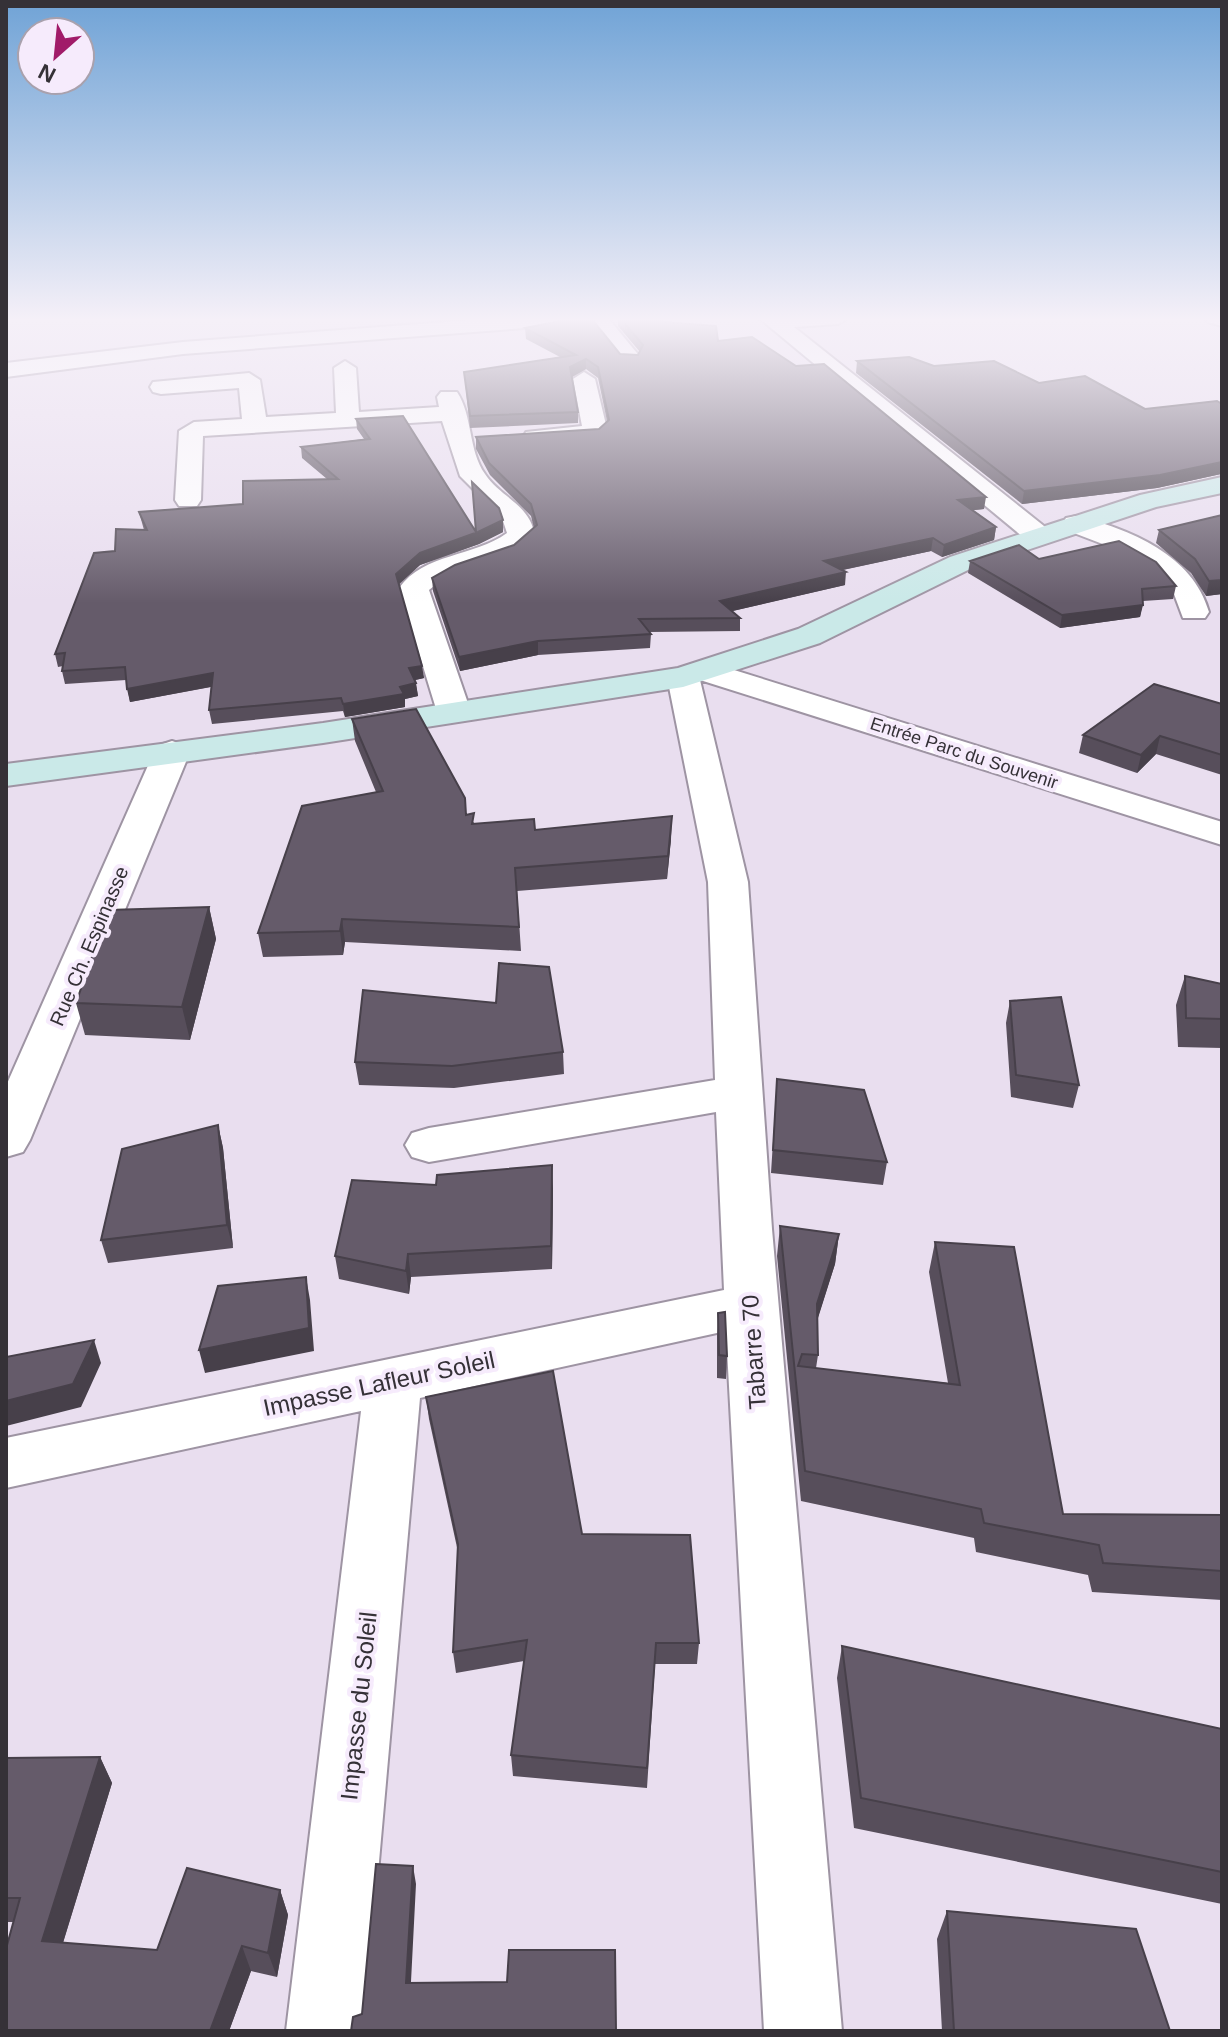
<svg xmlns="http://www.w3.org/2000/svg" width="1228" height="2037" font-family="Helvetica,sans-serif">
	<rect width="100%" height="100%" fill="#e9deef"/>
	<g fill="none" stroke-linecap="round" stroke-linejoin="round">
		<defs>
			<path id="minor" d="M 499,318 L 608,318 L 641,358 L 638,363 L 622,363 L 588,319 L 578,324 L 183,354 L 6,377 L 6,363 L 183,342 Z
				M 759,318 L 848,318 L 838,324 L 794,327 L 1049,530 L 1053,536 L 1049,542 L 1029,542 Z
				M 1205,318 L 1222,318 L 1222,326 L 1208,322 Z
				M 345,361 L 356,368 L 359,412 L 439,407 L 437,397 L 441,392 L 457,392 C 473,416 468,450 485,474 C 501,498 530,504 535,536 C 512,570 459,564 429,590 L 471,712 L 466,719 L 454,722 L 442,719 L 437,712 L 399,588 C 424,553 474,557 507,533 L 502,518 L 460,476 L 442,421 L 203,436 L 201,500 L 197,506 L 179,506 L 175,500 L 179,431 L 194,422 L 242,419 L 239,388 L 161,394 L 153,392 L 150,387 L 153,382 L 249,373 L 260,380 L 266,417 L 336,413 L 334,368 Z
				M 584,372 L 595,379 L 607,429 C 593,449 548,448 526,442 L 523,437 L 526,432 L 582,426 L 573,379 Z
				M 1076,516 C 1130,529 1193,555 1209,612 L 1205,618 L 1183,618 L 1174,594 L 1155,572 L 1121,551 L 1066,530 L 1062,524 L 1066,518 Z
				M 705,661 L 1222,822 L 1222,845 L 700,680 L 748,882 L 772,1229 L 842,2031 L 764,2031 L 726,1331 L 420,1398 L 364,2031 L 286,2031 L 361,1411 L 6,1488 L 6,1438 L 724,1290 L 716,1112 L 429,1162 L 412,1157 L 405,1145 L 412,1133 L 429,1128 L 715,1080 L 708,882 L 667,677 L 671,670 L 690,669 Z
				M 172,741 L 184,745 L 190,752 L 30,1140 L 23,1152 L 6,1157 L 6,1086 L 154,752 L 160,745 Z"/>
			<path id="secondary" d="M 1222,477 L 1222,493 L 1156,507 L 970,569 L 820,643 L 683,687 L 323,743 L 6,786 L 6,764 L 323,723 L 678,668 L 798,629 L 950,557 L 1140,495 Z"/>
		</defs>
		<use href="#minor" stroke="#9e94a3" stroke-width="4"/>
		<use href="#secondary" stroke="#9e94a3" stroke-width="4"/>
		<use href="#minor" fill="#fff" fill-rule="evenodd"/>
		<use href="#secondary" fill="#cae9e8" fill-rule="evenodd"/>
	</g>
	<path fill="#574e5b" d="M 618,318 L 655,318 L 663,322 L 718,341 L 984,509 L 973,510 L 996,527 L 994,540 L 942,557 L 931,551 L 843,570 L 845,585 L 732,611 L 740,618 L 740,631 L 649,632 L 651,634 L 650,648 L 538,655 L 460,671 L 433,591 L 432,578 L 514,545 L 534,528 L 531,516 L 490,475 L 476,449 L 476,437 L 599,429 L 607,421 L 598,378 L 586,369 L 572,377 L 578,412 L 578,423 L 470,428 L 464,372 L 560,357 L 526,339 L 525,328 L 620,354 L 638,355 L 640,352 L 618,326 Z
		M 857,361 L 934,366 L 1039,383 L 1145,409 L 1222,404 L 1222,475 L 1221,474 L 1157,488 L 1022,504 L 856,373 Z
		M 356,419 L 475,532 L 503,520 L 503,532 L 479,544 L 420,565 L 399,584 L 424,678 L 415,680 L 418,696 L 405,699 L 405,707 L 345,717 L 343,711 L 212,724 L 209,710 L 211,687 L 130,702 L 126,680 L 65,684 L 62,671 L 63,666 L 58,667 L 55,654 L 115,551 L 144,530 L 139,512 L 243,504 L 327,479 L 302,458 L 301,447 L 364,439 L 357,429 Z
		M 1222,515 L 1222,594 L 1206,596 L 1191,573 L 1156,543 L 1159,530 Z
		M 1039,559 L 1176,586 L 1173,599 L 1143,601 L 1140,617 L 1060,628 L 968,573 L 970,561 Z
		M 1222,704 L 1222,775 L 1156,754 L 1137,773 L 1079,753 L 1083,735 Z
		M 352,719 L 467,815 L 475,824 L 535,830 L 671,839 L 667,879 L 517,891 L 521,951 L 345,942 L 343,955 L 263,957 L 258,933 L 376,792 L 355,741 Z
		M 209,907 L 216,939 L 190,1040 L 85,1035 L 76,1003 Z
		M 1185,976 L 1222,984 L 1222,1048 L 1178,1047 L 1176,1005 Z
		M 1010,1001 L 1079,1085 L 1073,1108 L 1011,1097 L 1006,1023 Z
		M 563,1052 L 564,1074 L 454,1088 L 359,1085 L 355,1062 Z
		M 777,1079 L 887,1162 L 883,1185 L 771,1173 Z
		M 218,1125 L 223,1148 L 233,1248 L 108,1263 L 101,1240 Z
		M 436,1185 L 553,1188 L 552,1269 L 411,1277 L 409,1294 L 339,1279 L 335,1256 Z
		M 780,1226 L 839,1234 L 835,1264 L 817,1320 L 818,1355 L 816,1368 L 948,1383 L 929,1272 L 935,1242 L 1063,1514 L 1222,1515 L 1222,1600 L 1092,1592 L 1088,1575 L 976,1552 L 974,1538 L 801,1501 L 777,1256 Z
		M 718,1313 L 727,1356 L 726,1379 L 717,1378 L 717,1336 Z
		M 426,1397 L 582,1534 L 699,1643 L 697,1664 L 655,1664 L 647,1788 L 513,1776 L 511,1755 L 524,1661 L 456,1673 L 453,1652 L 458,1552 L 429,1419 Z
		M 842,1646 L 1222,1729 L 1222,1904 L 854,1828 L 837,1678 Z
		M 100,1757 L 112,1783 L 63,1943 L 157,1950 L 280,1890 L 288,1915 L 277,1977 L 251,1971 L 229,2031 L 6,2031 L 13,1922 L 6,1922 L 6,1758 Z
		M 947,1911 L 1170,2031 L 942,2031 L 937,1939 Z"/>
	<path fill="#47404a" d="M 586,359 L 586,369 L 570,378 L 570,367 Z
		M 1222,462 L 1221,474 L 1157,488 L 1022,504 L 1024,491 Z
		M 986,497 L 984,509 L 957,512 L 958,500 Z
		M 503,520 L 503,532 L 479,544 L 420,565 L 397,586 L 396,574 L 420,553 Z
		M 996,527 L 994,540 L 942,557 L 944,545 Z
		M 933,538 L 931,551 L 823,574 L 824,561 Z
		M 846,572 L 845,585 L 720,614 L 720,601 Z
		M 1222,580 L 1222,594 L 1206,596 L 1209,581 Z
		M 1143,605 L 1140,617 L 1060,628 L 1062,615 Z
		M 538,641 L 538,655 L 460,671 L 459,657 Z
		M 422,666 L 424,678 L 411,681 L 409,668 Z
		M 213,673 L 215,686 L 130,702 L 127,689 Z
		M 416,683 L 418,696 L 405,699 L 405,707 L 345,717 L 343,704 Z
		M 1160,736 L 1156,754 L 1137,773 L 1141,755 Z
		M 672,816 L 671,839 L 667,879 L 668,856 Z
		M 209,907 L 216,939 L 190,1040 L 182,1007 Z
		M 342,919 L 345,942 L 343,955 L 340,931 Z
		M 218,1125 L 223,1148 L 233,1248 L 227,1225 Z
		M 552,1165 L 553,1188 L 552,1269 L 551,1246 Z
		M 839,1234 L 835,1264 L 813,1334 L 817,1304 Z
		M 408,1254 L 411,1277 L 409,1294 L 406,1271 Z
		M 306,1277 L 310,1300 L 314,1351 L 205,1373 L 199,1350 Z
		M 94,1340 L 101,1363 L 81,1407 L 6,1426 L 6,1401 Z
		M 100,1757 L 112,1783 L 56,1965 L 42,1941 Z
		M 413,1866 L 416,1884 L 410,2001 L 406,1983 Z
		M 280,1890 L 288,1915 L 277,1977 L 268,1953 Z
		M 242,1946 L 251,1971 L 229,2031 L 210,2031 Z"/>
	<path fill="#655b6a" stroke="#47404a" stroke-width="2" d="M 576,318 L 591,318 L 620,354 L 638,355 L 643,345 L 620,318 L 655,318 L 663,322 L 716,326 L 718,341 L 752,337 L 796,366 L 824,364 L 986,497 L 958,500 L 996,527 L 944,545 L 933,538 L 824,561 L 846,572 L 720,601 L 740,618 L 639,619 L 651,634 L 538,641 L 459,657 L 432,578 L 455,565 L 514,545 L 537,525 L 531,504 L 489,463 L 476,437 L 599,429 L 609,420 L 598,367 L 586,359 L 570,367 L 578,412 L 470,416 L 464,372 L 576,355 L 525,328 Z
		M 909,357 L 934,366 L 994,361 L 1039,383 L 1085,376 L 1145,409 L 1217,401 L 1222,404 L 1222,462 L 1160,475 L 1024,491 L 857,361 Z
		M 403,416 L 476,532 L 472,482 L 499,508 L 503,520 L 478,532 L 420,553 L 396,574 L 422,666 L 409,668 L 416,683 L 400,687 L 404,694 L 343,704 L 341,698 L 209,710 L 213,673 L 127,689 L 125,667 L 62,671 L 65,653 L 55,654 L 94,553 L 115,551 L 116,529 L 147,530 L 139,512 L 243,504 L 243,481 L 338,479 L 301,447 L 370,439 L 356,419 Z
		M 1222,515 L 1222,580 L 1209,581 L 1195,559 L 1159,530 Z
		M 1119,541 L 1156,562 L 1176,586 L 1142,589 L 1143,605 L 1062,615 L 970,561 L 1019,545 L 1039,559 Z
		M 1154,684 L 1222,704 L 1222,755 L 1160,736 L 1141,755 L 1083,735 Z
		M 416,709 L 465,798 L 466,815 L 474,813 L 472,824 L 534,819 L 535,830 L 672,816 L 668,856 L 515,868 L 519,927 L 342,919 L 340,931 L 258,933 L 302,806 L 383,791 L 352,719 Z
		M 209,907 L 182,1007 L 76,1003 L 108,910 Z
		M 499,963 L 549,967 L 563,1052 L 452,1066 L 355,1062 L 363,990 L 496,1003 Z
		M 1185,976 L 1222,984 L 1222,1019 L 1186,1018 Z
		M 1061,997 L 1079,1085 L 1016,1075 L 1010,1001 Z
		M 777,1079 L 864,1090 L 887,1162 L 773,1150 Z
		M 218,1125 L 227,1225 L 101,1240 L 122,1149 Z
		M 552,1165 L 551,1246 L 408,1254 L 406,1271 L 335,1256 L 352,1180 L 436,1185 L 437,1175 Z
		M 780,1226 L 839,1234 L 817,1304 L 818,1355 L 802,1354 L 798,1366 L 960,1385 L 935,1242 L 1014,1247 L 1063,1514 L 1222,1515 L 1222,1571 L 1103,1563 L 1099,1545 L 984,1523 L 981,1509 L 805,1471 Z
		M 306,1277 L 309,1328 L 199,1350 L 218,1286 Z
		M 725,1312 L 727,1356 L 719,1355 L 718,1313 Z
		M 94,1340 L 73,1384 L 6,1401 L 6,1357 Z
		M 553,1371 L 582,1534 L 690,1535 L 699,1643 L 656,1643 L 647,1768 L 511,1755 L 527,1640 L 453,1652 L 458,1544 L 426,1397 Z
		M 842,1646 L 1222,1729 L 1222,1872 L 861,1798 Z
		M 100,1757 L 42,1941 L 157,1950 L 187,1868 L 280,1890 L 268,1953 L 242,1946 L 210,2031 L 6,2031 L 6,1949 L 20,1898 L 6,1898 L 6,1758 Z
		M 376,1864 L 413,1866 L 406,1983 L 507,1982 L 509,1950 L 615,1950 L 616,2031 L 351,2031 L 353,2017 L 362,2014 Z
		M 947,1911 L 1136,1929 L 1170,2031 L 954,2031 Z"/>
	<linearGradient id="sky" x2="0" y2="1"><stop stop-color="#70a3d6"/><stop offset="0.53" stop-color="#f5f0f8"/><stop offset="1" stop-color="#f5f0f8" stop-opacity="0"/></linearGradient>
	<rect width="1228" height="603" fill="url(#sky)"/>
	<g text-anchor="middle" stroke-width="8" stroke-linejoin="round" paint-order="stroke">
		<g font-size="18" fill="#353137" stroke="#f6ebfc">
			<text transform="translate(964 753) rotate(18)" y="6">Entrée Parc du Souvenir</text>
		</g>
		<g font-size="20" fill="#353137" stroke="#f6ebfc">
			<text transform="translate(89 946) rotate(-67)" y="7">Rue Ch. Espinasse</text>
		</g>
		<g font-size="24" fill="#353137" stroke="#f6ebfc">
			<text transform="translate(754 1352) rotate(-94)" y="8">Tabarre 70</text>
			<text transform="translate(379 1384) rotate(-12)" y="8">Impasse Lafleur Soleil</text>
			<text transform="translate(359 1706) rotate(-84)" y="8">Impasse du Soleil</text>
		</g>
	</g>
	<rect width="1228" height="2037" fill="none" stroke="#353137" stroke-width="16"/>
	<g transform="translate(56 56) rotate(207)"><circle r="38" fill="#f6ebfc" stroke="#a9a1ad" stroke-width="2"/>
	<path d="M0-6L14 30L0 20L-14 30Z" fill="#a11b69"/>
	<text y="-12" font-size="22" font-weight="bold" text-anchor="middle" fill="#353137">N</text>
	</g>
</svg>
